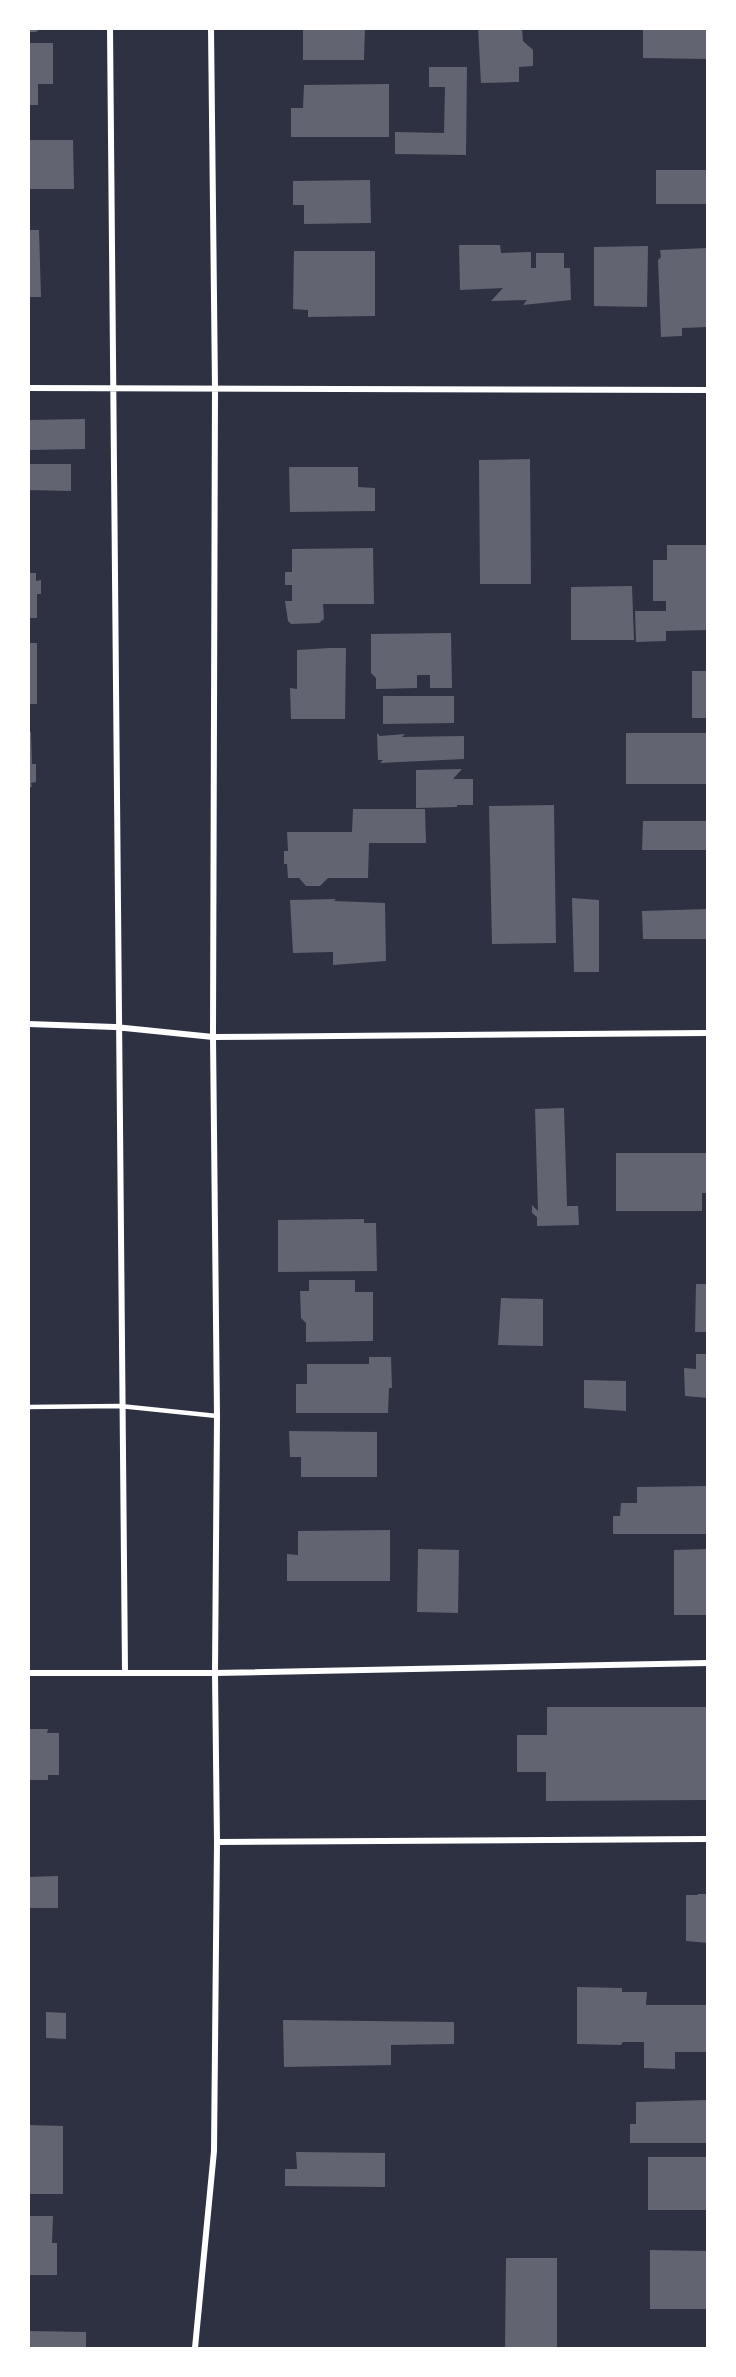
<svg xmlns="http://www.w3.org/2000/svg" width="736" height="2377" font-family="Merriweather,serif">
	<rect width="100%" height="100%" fill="#2d3142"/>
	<path fill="#626471" d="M 28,28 L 41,28 L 36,32 L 28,32 Z
		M 303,28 L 365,28 L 364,60 L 303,60 Z
		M 478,28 L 522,28 L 523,41 L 533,50 L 533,66 L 519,67 L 519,82 L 481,83 Z
		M 643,28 L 708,28 L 708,59 L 643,58 Z
		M 28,43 L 53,43 L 53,84 L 38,84 L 38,105 L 28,105 Z
		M 429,67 L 467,67 L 466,155 L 395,154 L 395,132 L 444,133 L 445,87 L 429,87 Z
		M 389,84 L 389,137 L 291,137 L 291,108 L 303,108 L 304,85 Z
		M 28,140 L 73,140 L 74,189 L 28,189 Z
		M 656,170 L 708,170 L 708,204 L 656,204 Z
		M 370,180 L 371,223 L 304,224 L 304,205 L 293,205 L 293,181 Z
		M 28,230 L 39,230 L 41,297 L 28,297 Z
		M 459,245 L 500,245 L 501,253 L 531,252 L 531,268 L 536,268 L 536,253 L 564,253 L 564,268 L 570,268 L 571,300 L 523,305 L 527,300 L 491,301 L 503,288 L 460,290 Z
		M 648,246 L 647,307 L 594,306 L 594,247 Z
		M 708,248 L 708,327 L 682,328 L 682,336 L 661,337 L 658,260 L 661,257 L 660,250 Z
		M 294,251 L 375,251 L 375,316 L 308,317 L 308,310 L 293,309 Z
		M 85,419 L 85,449 L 28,450 L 28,420 Z
		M 530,459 L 531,584 L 480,584 L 479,460 Z
		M 28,464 L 71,464 L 71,491 L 28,490 Z
		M 289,467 L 358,467 L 358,487 L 375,488 L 375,511 L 290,512 Z
		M 667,545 L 707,545 L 708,630 L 666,631 L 666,641 L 636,642 L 635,611 L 666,611 L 666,601 L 653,601 L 653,560 L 667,560 Z
		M 373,548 L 374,604 L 323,604 L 324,619 L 319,623 L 291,624 L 288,621 L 285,601 L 292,601 L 292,585 L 285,585 L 285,572 L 292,572 L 292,549 Z
		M 28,573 L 36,573 L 36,581 L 41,580 L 41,594 L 37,594 L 37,618 L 28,618 Z
		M 632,586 L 634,640 L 571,640 L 571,587 Z
		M 451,633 L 452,688 L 430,688 L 430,675 L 417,675 L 417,688 L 376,689 L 376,678 L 371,673 L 371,634 Z
		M 28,643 L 37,643 L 37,704 L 28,704 Z
		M 330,648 L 346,648 L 345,719 L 291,719 L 290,688 L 297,689 L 297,650 Z
		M 692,671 L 708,671 L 708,718 L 692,718 Z
		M 383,696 L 454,696 L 454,723 L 383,724 Z
		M 28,732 L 31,732 L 32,764 L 36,764 L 36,782 L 31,783 L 32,787 L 28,787 Z
		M 377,733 L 380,736 L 405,734 L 402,737 L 464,736 L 464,759 L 380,763 L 383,760 L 378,760 Z
		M 626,733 L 708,733 L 708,784 L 626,784 Z
		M 462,769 L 453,779 L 473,779 L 473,805 L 457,805 L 457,807 L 416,808 L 416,770 Z
		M 554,805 L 556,943 L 492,944 L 489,806 Z
		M 353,809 L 425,809 L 426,843 L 369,843 L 368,878 L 328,878 L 320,886 L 306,886 L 299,878 L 288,878 L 287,864 L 284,864 L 284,851 L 288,851 L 287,832 L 352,832 Z
		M 643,821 L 708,821 L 708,850 L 642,850 Z
		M 572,898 L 599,900 L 599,972 L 574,972 Z
		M 336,899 L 334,901 L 385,903 L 386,961 L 333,965 L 333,952 L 293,953 L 290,900 Z
		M 708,909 L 708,939 L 643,939 L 642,911 Z
		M 564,1108 L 567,1206 L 578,1206 L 579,1225 L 537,1226 L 537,1217 L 532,1213 L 532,1205 L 538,1211 L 535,1109 Z
		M 616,1153 L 708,1153 L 708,1193 L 702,1193 L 702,1211 L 616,1211 Z
		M 364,1219 L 364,1223 L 376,1223 L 377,1271 L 278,1272 L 278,1220 Z
		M 309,1280 L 355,1280 L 355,1292 L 373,1292 L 373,1341 L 306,1342 L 306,1323 L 301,1318 L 300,1291 L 309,1291 Z
		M 696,1284 L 708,1284 L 708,1332 L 695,1332 Z
		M 501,1298 L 543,1299 L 543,1346 L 498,1345 Z
		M 696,1354 L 708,1354 L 708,1398 L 685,1396 L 684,1368 L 696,1369 Z
		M 369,1357 L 391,1357 L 392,1388 L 389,1388 L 388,1413 L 296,1413 L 296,1384 L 307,1384 L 307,1364 L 369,1364 Z
		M 584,1380 L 626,1381 L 626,1411 L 584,1408 Z
		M 289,1431 L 377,1432 L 377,1477 L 301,1477 L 301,1457 L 290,1457 Z
		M 708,1486 L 708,1534 L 613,1534 L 613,1516 L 620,1516 L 621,1503 L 637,1503 L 637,1487 Z
		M 390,1530 L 390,1581 L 287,1581 L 287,1554 L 298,1555 L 298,1531 Z
		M 418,1549 L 459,1550 L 458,1613 L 417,1612 Z
		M 708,1549 L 708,1615 L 674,1615 L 674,1550 Z
		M 547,1707 L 708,1707 L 708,1800 L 546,1801 L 546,1772 L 517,1772 L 517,1735 L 547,1735 Z
		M 28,1729 L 48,1729 L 47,1733 L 59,1733 L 59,1775 L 48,1775 L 48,1780 L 28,1780 Z
		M 58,1876 L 58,1908 L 28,1908 L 28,1877 Z
		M 698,1894 L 708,1894 L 708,1943 L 686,1941 L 686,1895 L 698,1895 Z
		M 577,1987 L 622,1988 L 622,1992 L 647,1992 L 646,2005 L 708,2005 L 708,2052 L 675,2052 L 675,2069 L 644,2068 L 644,2042 L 623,2042 L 621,2045 L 577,2044 Z
		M 46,2012 L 66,2013 L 66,2039 L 46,2038 Z
		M 283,2020 L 454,2022 L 454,2044 L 391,2045 L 391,2065 L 284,2067 Z
		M 708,2100 L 708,2143 L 630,2143 L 630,2124 L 636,2124 L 636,2102 Z
		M 28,2125 L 63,2126 L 63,2194 L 28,2194 Z
		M 296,2152 L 385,2153 L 385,2187 L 285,2186 L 285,2169 L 297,2169 Z
		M 648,2157 L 708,2157 L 708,2210 L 648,2210 Z
		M 28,2216 L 53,2216 L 52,2243 L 57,2243 L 57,2275 L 28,2275 Z
		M 650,2250 L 708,2251 L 708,2309 L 650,2309 Z
		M 506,2258 L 557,2258 L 557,2348 L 505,2348 Z
		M 28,2331 L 86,2332 L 86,2348 L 28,2348 Z"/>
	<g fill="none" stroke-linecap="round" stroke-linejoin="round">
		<path stroke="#fff" stroke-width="4.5" d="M 28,1407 L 120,1406 L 217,1416"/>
		<path stroke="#fff" stroke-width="6" d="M 110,28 C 110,576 116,1124 125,1672
			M 28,388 L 708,390
			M 28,1024 L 115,1027 L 213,1037 L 708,1033
			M 28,1673 L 215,1673 L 708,1663
			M 217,1842 L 708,1839
			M 195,2348 L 214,2151 L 217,1842 L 215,1673 L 217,1416 L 213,1037 L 215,388 L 211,28"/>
	</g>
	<rect width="736" height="2377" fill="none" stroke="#ffffff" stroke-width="60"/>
</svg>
